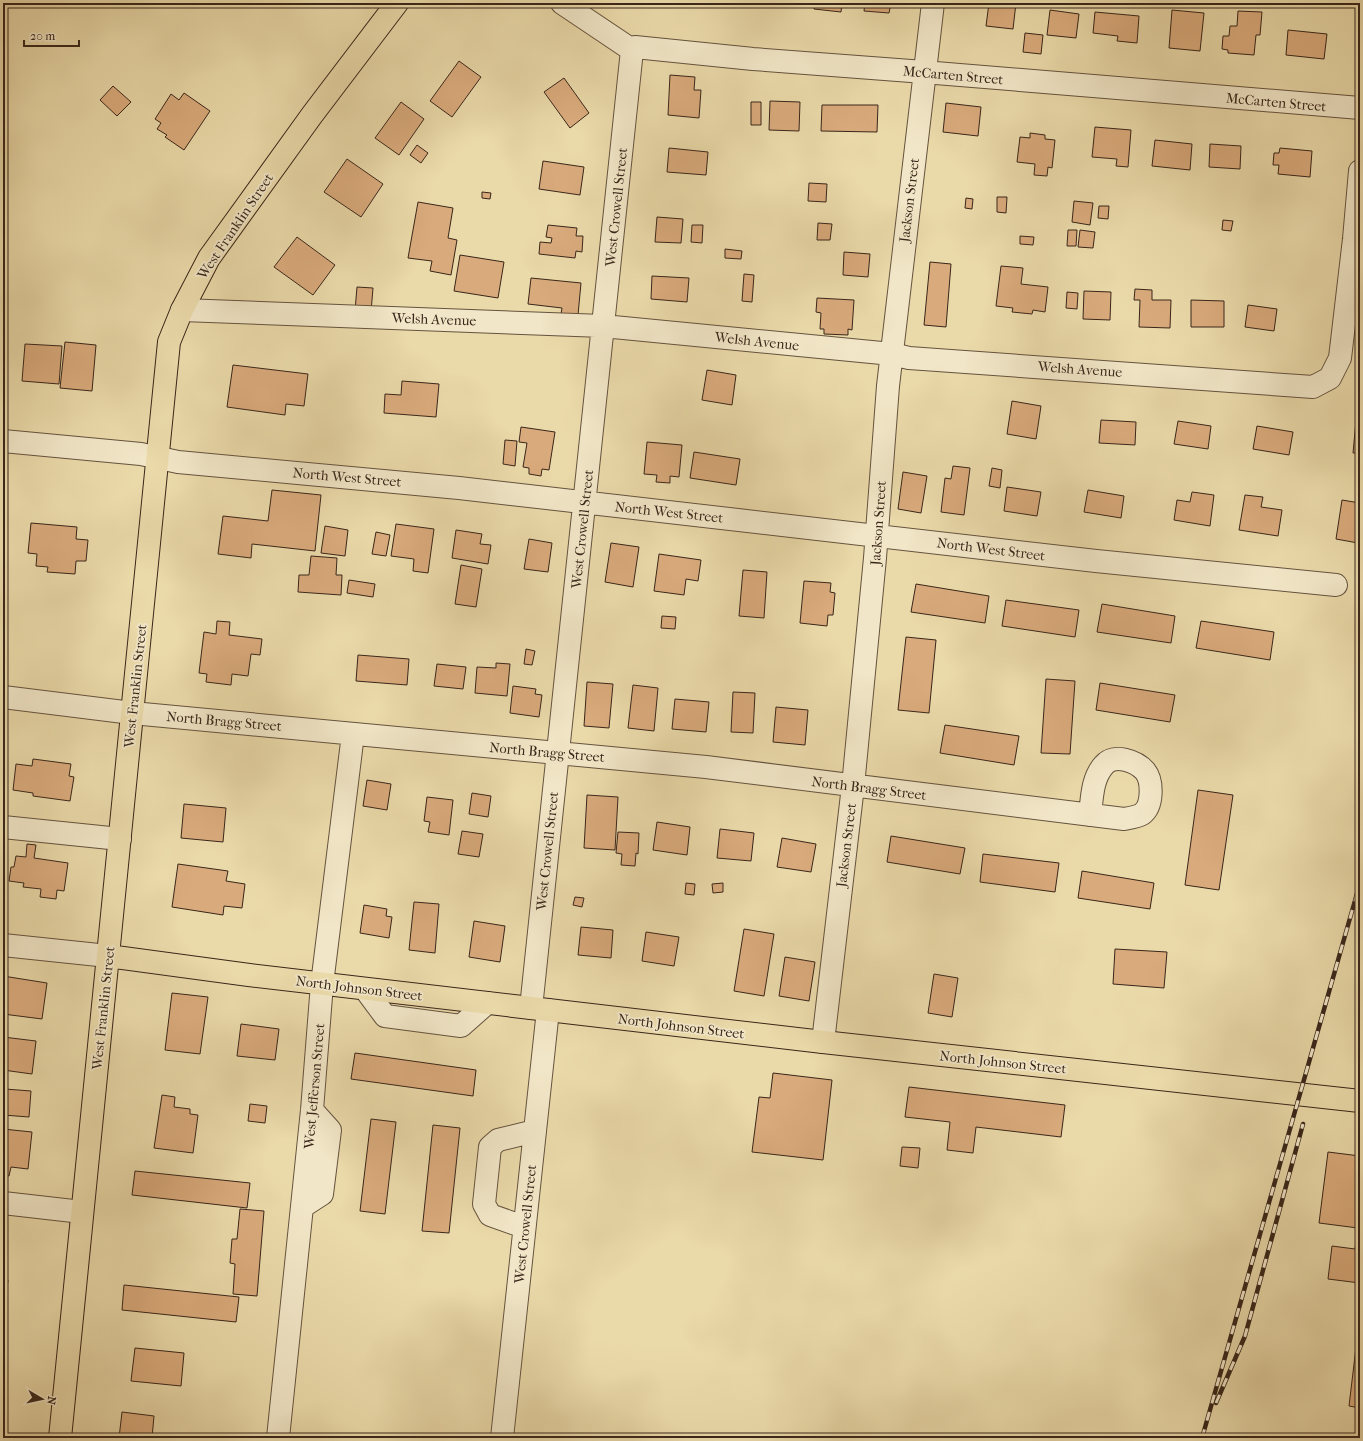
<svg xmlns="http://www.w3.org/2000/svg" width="1363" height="1441" font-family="'IM FELL French Canon',serif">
	<rect width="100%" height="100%" fill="#ead9a9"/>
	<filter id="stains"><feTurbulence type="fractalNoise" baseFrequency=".005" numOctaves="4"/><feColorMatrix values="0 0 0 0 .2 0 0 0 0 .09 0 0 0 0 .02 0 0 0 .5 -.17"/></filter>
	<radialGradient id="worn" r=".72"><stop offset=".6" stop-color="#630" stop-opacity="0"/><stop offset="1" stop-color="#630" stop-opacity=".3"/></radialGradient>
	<path fill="#d9aa7b" stroke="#39261a" d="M 814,3 L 842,3 L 841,12 L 814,9 Z
		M 865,3 L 891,3 L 889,13 L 864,11 Z
		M 989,3 L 1016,3 L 1013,29 L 986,26 Z
		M 1050,10 L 1079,14 L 1076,38 L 1047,35 Z
		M 1172,10 L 1204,13 L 1200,51 L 1169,48 Z
		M 1238,11 L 1262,12 L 1260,35 L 1256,35 L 1254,55 L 1228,53 L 1228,50 L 1222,49 L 1223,36 L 1229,36 L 1230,26 L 1237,26 Z
		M 1095,12 L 1139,16 L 1137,43 L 1117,41 L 1118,36 L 1093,33 Z
		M 1288,30 L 1327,34 L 1324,59 L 1286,55 Z
		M 1025,33 L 1043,35 L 1041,54 L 1023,52 Z
		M 459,61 L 481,77 L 452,117 L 430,101 Z
		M 670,75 L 695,77 L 694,90 L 701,90 L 699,118 L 668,115 Z
		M 564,78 L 589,113 L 570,128 L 544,92 Z
		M 113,86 L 131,102 L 117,116 L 100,100 Z
		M 184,93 L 210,111 L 184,150 L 165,137 L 167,135 L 157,129 L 161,123 L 155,119 L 171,94 L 179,100 Z
		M 770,101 L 800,102 L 799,131 L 769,130 Z
		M 401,102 L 424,119 L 399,155 L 375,138 Z
		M 751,102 L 761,102 L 761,125 L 751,125 Z
		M 946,103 L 981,107 L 978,136 L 943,132 Z
		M 822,105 L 878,105 L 877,132 L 821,131 Z
		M 1095,127 L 1131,130 L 1128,167 L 1116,166 L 1117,159 L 1092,157 Z
		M 1030,133 L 1045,135 L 1045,139 L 1055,140 L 1052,168 L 1048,167 L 1047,176 L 1034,175 L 1035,164 L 1017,162 L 1020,137 L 1030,138 Z
		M 1155,140 L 1192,144 L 1190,170 L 1152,166 Z
		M 1210,144 L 1241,146 L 1240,169 L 1209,167 Z
		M 417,145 L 428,153 L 421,163 L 410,155 Z
		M 669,148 L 708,152 L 706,175 L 667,172 Z
		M 1280,148 L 1312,151 L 1310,177 L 1278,174 L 1279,165 L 1273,165 L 1274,153 L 1279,153 Z
		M 347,159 L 383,184 L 361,217 L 324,192 Z
		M 543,161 L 584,167 L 580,195 L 539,189 Z
		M 809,183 L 827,184 L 826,202 L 808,201 Z
		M 482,192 L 491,193 L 490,199 L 482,198 Z
		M 997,197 L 1007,197 L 1006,213 L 997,212 Z
		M 966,198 L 973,199 L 972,209 L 965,208 Z
		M 1074,201 L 1093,203 L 1090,225 L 1072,222 Z
		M 418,202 L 453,208 L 448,238 L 457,240 L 451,275 L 430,271 L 432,261 L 408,258 Z
		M 1099,206 L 1109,206 L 1108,219 L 1098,218 Z
		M 657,217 L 683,219 L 681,243 L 655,242 Z
		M 1223,220 L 1233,221 L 1231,231 L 1222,230 Z
		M 818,223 L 832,224 L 830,240 L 817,240 Z
		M 548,225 L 577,228 L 576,236 L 583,236 L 582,252 L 576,251 L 575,258 L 539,254 L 540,242 L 551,243 L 552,238 L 546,237 Z
		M 692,225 L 703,225 L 702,243 L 691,242 Z
		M 1068,230 L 1077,230 L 1076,246 L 1067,246 Z
		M 1080,230 L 1095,232 L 1093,248 L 1078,247 Z
		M 1020,236 L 1034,237 L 1033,245 L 1020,244 Z
		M 297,237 L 335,265 L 313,295 L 274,267 Z
		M 725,249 L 742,251 L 741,259 L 725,258 Z
		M 844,252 L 870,254 L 868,277 L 843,275 Z
		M 460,255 L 504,262 L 498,298 L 454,291 Z
		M 930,262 L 951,264 L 946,327 L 924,325 Z
		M 1001,266 L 1023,268 L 1021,284 L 1048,287 L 1045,312 L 1033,310 L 1032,314 L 1012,312 L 1013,308 L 996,306 Z
		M 744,274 L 754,275 L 752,302 L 742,301 Z
		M 652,276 L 689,278 L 687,302 L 651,299 Z
		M 531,278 L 581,283 L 578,315 L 561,314 L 562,308 L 528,304 Z
		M 357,287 L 373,288 L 371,312 L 355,311 Z
		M 1135,289 L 1152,290 L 1152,300 L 1171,300 L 1170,328 L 1139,327 L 1140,300 L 1134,300 Z
		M 1084,291 L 1111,292 L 1110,320 L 1083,319 Z
		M 1067,292 L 1078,293 L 1077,309 L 1066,308 Z
		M 817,298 L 854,300 L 852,330 L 848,329 L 848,335 L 824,334 L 824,329 L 820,329 L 821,313 L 816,312 Z
		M 1191,300 L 1224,301 L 1224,327 L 1191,327 Z
		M 1248,305 L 1277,309 L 1274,331 L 1245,327 Z
		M 65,342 L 96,345 L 92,391 L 60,388 Z
		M 25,344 L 62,346 L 59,384 L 22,381 Z
		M 233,365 L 308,374 L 304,406 L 286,404 L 285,415 L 227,407 Z
		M 707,370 L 736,375 L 732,405 L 702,400 Z
		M 402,381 L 439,384 L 436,417 L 384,413 L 385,394 L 401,395 Z
		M 1012,401 L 1041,406 L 1036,439 L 1007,434 Z
		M 1357,410 L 1360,410 L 1360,453 L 1353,453 Z
		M 1101,420 L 1136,422 L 1135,445 L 1099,443 Z
		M 1178,421 L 1211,426 L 1208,449 L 1174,444 Z
		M 1257,426 L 1293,432 L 1289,455 L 1253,449 Z
		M 521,427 L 555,432 L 549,470 L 542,469 L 541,476 L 529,474 L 529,468 L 523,467 L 527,443 L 519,442 Z
		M 505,440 L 517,441 L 515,466 L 503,464 Z
		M 647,442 L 682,445 L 679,477 L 670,476 L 670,483 L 656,482 L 657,475 L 644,474 Z
		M 694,452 L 740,459 L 736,485 L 690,478 Z
		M 953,466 L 970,468 L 964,515 L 941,512 L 945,478 L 951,479 Z
		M 992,468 L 1002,470 L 1000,488 L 989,486 Z
		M 903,472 L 927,476 L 921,513 L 898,509 Z
		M 1007,487 L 1041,492 L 1037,516 L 1004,511 Z
		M 272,490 L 321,495 L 315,551 L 252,544 L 251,558 L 218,554 L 223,516 L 268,521 Z
		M 1088,490 L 1124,496 L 1121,518 L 1084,512 Z
		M 1192,492 L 1214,495 L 1210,526 L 1174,520 L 1177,500 L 1190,502 Z
		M 1245,495 L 1263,497 L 1261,507 L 1282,510 L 1278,536 L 1239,530 Z
		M 1342,500 L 1360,503 L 1360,527 L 1358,543 L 1336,539 Z
		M 31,523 L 77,527 L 76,539 L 88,540 L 86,561 L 76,561 L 75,574 L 47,572 L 48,567 L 36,566 L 37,554 L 28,553 Z
		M 396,524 L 434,529 L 428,573 L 413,571 L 414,559 L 391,556 Z
		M 325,526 L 348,530 L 345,556 L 321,553 Z
		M 456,530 L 482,534 L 480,544 L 491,545 L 488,564 L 452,558 Z
		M 376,532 L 390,535 L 386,556 L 372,554 Z
		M 529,539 L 552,543 L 548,572 L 524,569 Z
		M 611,543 L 639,547 L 633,587 L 605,582 Z
		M 659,554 L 701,560 L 698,581 L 686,579 L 684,595 L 654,591 Z
		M 311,556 L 337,558 L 336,575 L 342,575 L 341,595 L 298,592 L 299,575 L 309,575 Z
		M 461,565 L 482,569 L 476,607 L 455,604 Z
		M 743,570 L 767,572 L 764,618 L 739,616 Z
		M 349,580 L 375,584 L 373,597 L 347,593 Z
		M 804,581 L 831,583 L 830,592 L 835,593 L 833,615 L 828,615 L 827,626 L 800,623 Z
		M 916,584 L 989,596 L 985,623 L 911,612 Z
		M 1006,600 L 1079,610 L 1075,637 L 1002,626 Z
		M 1102,604 L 1175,616 L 1171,643 L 1097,632 Z
		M 662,616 L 676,617 L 675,629 L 661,628 Z
		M 217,621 L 230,622 L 229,635 L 262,639 L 260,655 L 251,654 L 248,676 L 232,674 L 231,685 L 206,682 L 207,674 L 199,673 L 204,632 L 216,634 Z
		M 1201,621 L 1274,632 L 1270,660 L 1196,648 Z
		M 906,637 L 936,640 L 929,713 L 898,710 Z
		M 526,649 L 535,651 L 532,665 L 524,664 Z
		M 358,655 L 409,659 L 407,685 L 356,681 Z
		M 496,663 L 510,664 L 507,696 L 475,693 L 477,667 L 496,668 Z
		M 437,664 L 466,667 L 463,689 L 434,686 Z
		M 1046,679 L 1075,681 L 1070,754 L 1041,753 Z
		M 587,682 L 613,684 L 609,728 L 584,726 Z
		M 1100,683 L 1175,695 L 1170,722 L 1096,710 Z
		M 633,685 L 658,688 L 654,731 L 628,728 Z
		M 513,686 L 536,689 L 535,694 L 542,695 L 539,717 L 510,713 Z
		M 733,692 L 755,693 L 753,733 L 731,732 Z
		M 675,699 L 709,702 L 706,732 L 672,729 Z
		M 776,707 L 808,710 L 805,745 L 773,742 Z
		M 945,725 L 1019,736 L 1014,765 L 940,753 Z
		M 33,759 L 71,764 L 69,776 L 74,777 L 70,801 L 33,796 L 33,793 L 13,790 L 16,764 L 32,766 Z
		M 367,780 L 391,784 L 387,810 L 363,806 Z
		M 1198,790 L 1233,795 L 1219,890 L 1185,885 Z
		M 472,793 L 491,796 L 488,817 L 469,814 Z
		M 587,795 L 618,797 L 615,850 L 584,848 Z
		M 427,797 L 453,800 L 449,835 L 428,832 L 430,822 L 424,821 Z
		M 184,804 L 226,808 L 223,842 L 181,838 Z
		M 657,822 L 690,827 L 687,855 L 653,850 Z
		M 720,829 L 754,833 L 751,861 L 717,858 Z
		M 462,831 L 483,834 L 479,857 L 458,854 Z
		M 618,832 L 639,833 L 638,854 L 636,853 L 635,866 L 621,865 L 622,854 L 616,853 Z
		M 891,836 L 965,848 L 960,874 L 887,862 Z
		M 782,838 L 816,844 L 811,872 L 777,867 Z
		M 27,844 L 36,845 L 34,858 L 68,863 L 64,891 L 57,890 L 56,899 L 40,897 L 41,889 L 23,887 L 24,883 L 9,881 L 11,867 L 14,867 L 16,856 L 26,857 Z
		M 983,854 L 1059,863 L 1055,892 L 980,882 Z
		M 178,864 L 228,871 L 226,881 L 245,884 L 242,908 L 224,906 L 223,915 L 172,907 Z
		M 1082,871 L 1154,883 L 1150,909 L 1078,898 Z
		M 686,883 L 695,884 L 694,895 L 685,894 Z
		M 723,883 L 723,892 L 713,893 L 712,884 Z
		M 575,897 L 584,898 L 582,907 L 573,905 Z
		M 414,902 L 439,904 L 435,953 L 409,950 Z
		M 364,905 L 387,909 L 386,916 L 392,917 L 389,938 L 360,933 Z
		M 474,921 L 505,926 L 500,962 L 469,957 Z
		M 581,927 L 613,930 L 611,958 L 578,955 Z
		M 744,929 L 774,934 L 764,996 L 734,991 Z
		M 646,932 L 679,937 L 674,966 L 642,961 Z
		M 1115,949 L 1167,952 L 1164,988 L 1113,984 Z
		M 785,957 L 815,962 L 809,1001 L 779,996 Z
		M 934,974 L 958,978 L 952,1017 L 928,1013 Z
		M 3,976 L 47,983 L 42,1019 L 3,1014 Z
		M 172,993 L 208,997 L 200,1054 L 165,1050 Z
		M 241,1024 L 279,1029 L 275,1060 L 237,1056 Z
		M 3,1037 L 36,1041 L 32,1074 L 3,1070 Z
		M 355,1053 L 476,1070 L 473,1096 L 351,1079 Z
		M 773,1073 L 832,1080 L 823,1160 L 752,1152 L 759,1097 L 770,1098 Z
		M 909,1087 L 1065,1105 L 1061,1137 L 976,1127 L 973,1153 L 947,1150 L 950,1122 L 905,1117 Z
		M 5,1089 L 31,1091 L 29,1117 L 3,1115 Z
		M 162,1095 L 175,1097 L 174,1107 L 190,1109 L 190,1114 L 198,1115 L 193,1153 L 154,1148 Z
		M 250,1104 L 267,1106 L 265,1123 L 248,1121 Z
		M 371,1119 L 396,1122 L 385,1214 L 360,1211 Z
		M 433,1125 L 460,1128 L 449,1233 L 422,1231 Z
		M 3,1129 L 32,1132 L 28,1169 L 11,1167 L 9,1176 L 3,1175 Z
		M 902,1147 L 920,1148 L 918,1168 L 900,1166 Z
		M 1328,1152 L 1360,1156 L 1360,1283 L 1328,1279 L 1332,1246 L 1355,1249 L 1358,1228 L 1319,1223 Z
		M 135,1171 L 250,1183 L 247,1208 L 132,1195 Z
		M 240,1209 L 264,1211 L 257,1296 L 233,1294 L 235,1264 L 230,1263 L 232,1239 L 237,1239 Z
		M 3,1279 L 8,1280 L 3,1318 Z
		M 124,1285 L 239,1297 L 236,1322 L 122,1310 Z
		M 1360,1314 L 1360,1408 L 1349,1406 Z
		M 135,1348 L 184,1353 L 181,1386 L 131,1381 Z
		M 122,1412 L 154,1416 L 152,1438 L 119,1438 Z"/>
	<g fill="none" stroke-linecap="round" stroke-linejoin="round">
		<defs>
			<path id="minor" d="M 562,3 L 632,50 L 635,47 L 753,59 L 911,71 L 1360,108
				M 182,310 L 603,326 L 892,354 L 909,358 L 1313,387 L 1330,378 L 1340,358 L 1354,239 L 1360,171
				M 3,441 L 141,454 L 178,462 L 459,488 L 1096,561 L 1336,585
				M 3,697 L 132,713 L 706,767 L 1124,819 C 1129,818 1137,817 1142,814 C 1153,806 1153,781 1145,771 C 1136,761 1114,753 1104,765 C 1092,778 1092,798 1090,815
				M 3,827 L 120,839
				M 3,945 L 108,956
				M 365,989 L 385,1016 L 461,1026 L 487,1003
				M 531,1008 L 632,50
				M 823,1042 L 853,786 L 875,558 L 888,386 L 933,3
				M 3,1203 L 82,1212
				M 302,1207 L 322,1194 L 330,1130 L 312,1110
				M 524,1227 L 490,1215 L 484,1204 L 490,1147 L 498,1140 L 535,1131
				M 278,1438 L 312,1110 L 322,984 L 353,734
				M 502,1438 L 548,1010"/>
			<path id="major" d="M 108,956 L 249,975 L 531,1008 L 823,1042 L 1360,1101
				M 60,1438 L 169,342 L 182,310 L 209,258 L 312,115 L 397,3"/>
		</defs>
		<use href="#minor" stroke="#65533e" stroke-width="24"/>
		<use href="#major" stroke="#39261a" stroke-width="24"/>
		<use href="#minor" stroke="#f1e6c7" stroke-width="22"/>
		<use href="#major" stroke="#ead9a9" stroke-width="22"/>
		<defs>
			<path id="rail" d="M 1216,1403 L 1245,1336 L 1303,1124
				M 1202,1438 L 1360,883"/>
		</defs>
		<use href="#rail" stroke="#39261a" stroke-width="4.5"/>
		<use href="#rail" stroke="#f1e6c7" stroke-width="3" stroke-dasharray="9" stroke-linecap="butt"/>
	</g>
	<g text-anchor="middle" stroke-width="3.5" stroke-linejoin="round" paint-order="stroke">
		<g font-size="14" fill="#39261a" stroke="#f1e6c7">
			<text transform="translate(953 75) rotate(5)" y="5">McCarten Street</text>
			<text transform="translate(1276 102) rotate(5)" y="5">McCarten Street</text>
			<text transform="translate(909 200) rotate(-83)" y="5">Jackson Street</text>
			<text transform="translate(616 207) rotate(-84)" y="5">West Crowell Street</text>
			<text transform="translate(235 226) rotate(-56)" y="5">West Franklin Street</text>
			<text transform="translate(434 319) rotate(2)" y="5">Welsh Avenue</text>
			<text transform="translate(757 341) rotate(6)" y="5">Welsh Avenue</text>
			<text transform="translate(1080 369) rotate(4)" y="5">Welsh Avenue</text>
			<text transform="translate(347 477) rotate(5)" y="5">North West Street</text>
			<text transform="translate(669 512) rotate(6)" y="5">North West Street</text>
			<text transform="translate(878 523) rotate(-86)" y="5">Jackson Street</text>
			<text transform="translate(582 529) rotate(-84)" y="5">West Crowell Street</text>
			<text transform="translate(991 549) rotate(7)" y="5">North West Street</text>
			<text transform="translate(135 686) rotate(-84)" y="5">West Franklin Street</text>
			<text transform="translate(224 721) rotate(5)" y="5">North Bragg Street</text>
			<text transform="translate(547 752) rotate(5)" y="5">North Bragg Street</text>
			<text transform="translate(869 788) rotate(7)" y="5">North Bragg Street</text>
			<text transform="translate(846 845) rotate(-83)" y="5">Jackson Street</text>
			<text transform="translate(547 851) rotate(-84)" y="5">West Crowell Street</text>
			<text transform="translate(359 988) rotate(7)" y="5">North Johnson Street</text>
			<text transform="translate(103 1008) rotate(-84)" y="5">West Franklin Street</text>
			<text transform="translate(681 1026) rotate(7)" y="5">North Johnson Street</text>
			<text transform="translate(1003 1062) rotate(6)" y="5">North Johnson Street</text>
			<text transform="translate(314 1086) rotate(-85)" y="5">West Jefferson Street</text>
			<text transform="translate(525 1224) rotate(-84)" y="5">West Crowell Street</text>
		</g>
	</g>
	<rect width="1363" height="1441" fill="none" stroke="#ead9a9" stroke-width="16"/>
	<rect x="4" y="4" width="1355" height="1433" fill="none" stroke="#39261a" stroke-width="2"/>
	<rect x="8" y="8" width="1347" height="1425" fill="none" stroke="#39261a"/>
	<g transform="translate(42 1399) rotate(99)" stroke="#f1e6c7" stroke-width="3" paint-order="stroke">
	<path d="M0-3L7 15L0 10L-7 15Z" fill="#39261a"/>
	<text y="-6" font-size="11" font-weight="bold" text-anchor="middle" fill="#39261a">N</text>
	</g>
	<path d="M24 40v6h55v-6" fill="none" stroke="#39261a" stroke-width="2"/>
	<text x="30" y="40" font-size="12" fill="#39261a" stroke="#f1e6c7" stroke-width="3" paint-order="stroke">20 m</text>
	<rect width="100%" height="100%" filter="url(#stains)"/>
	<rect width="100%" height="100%" fill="url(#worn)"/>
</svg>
